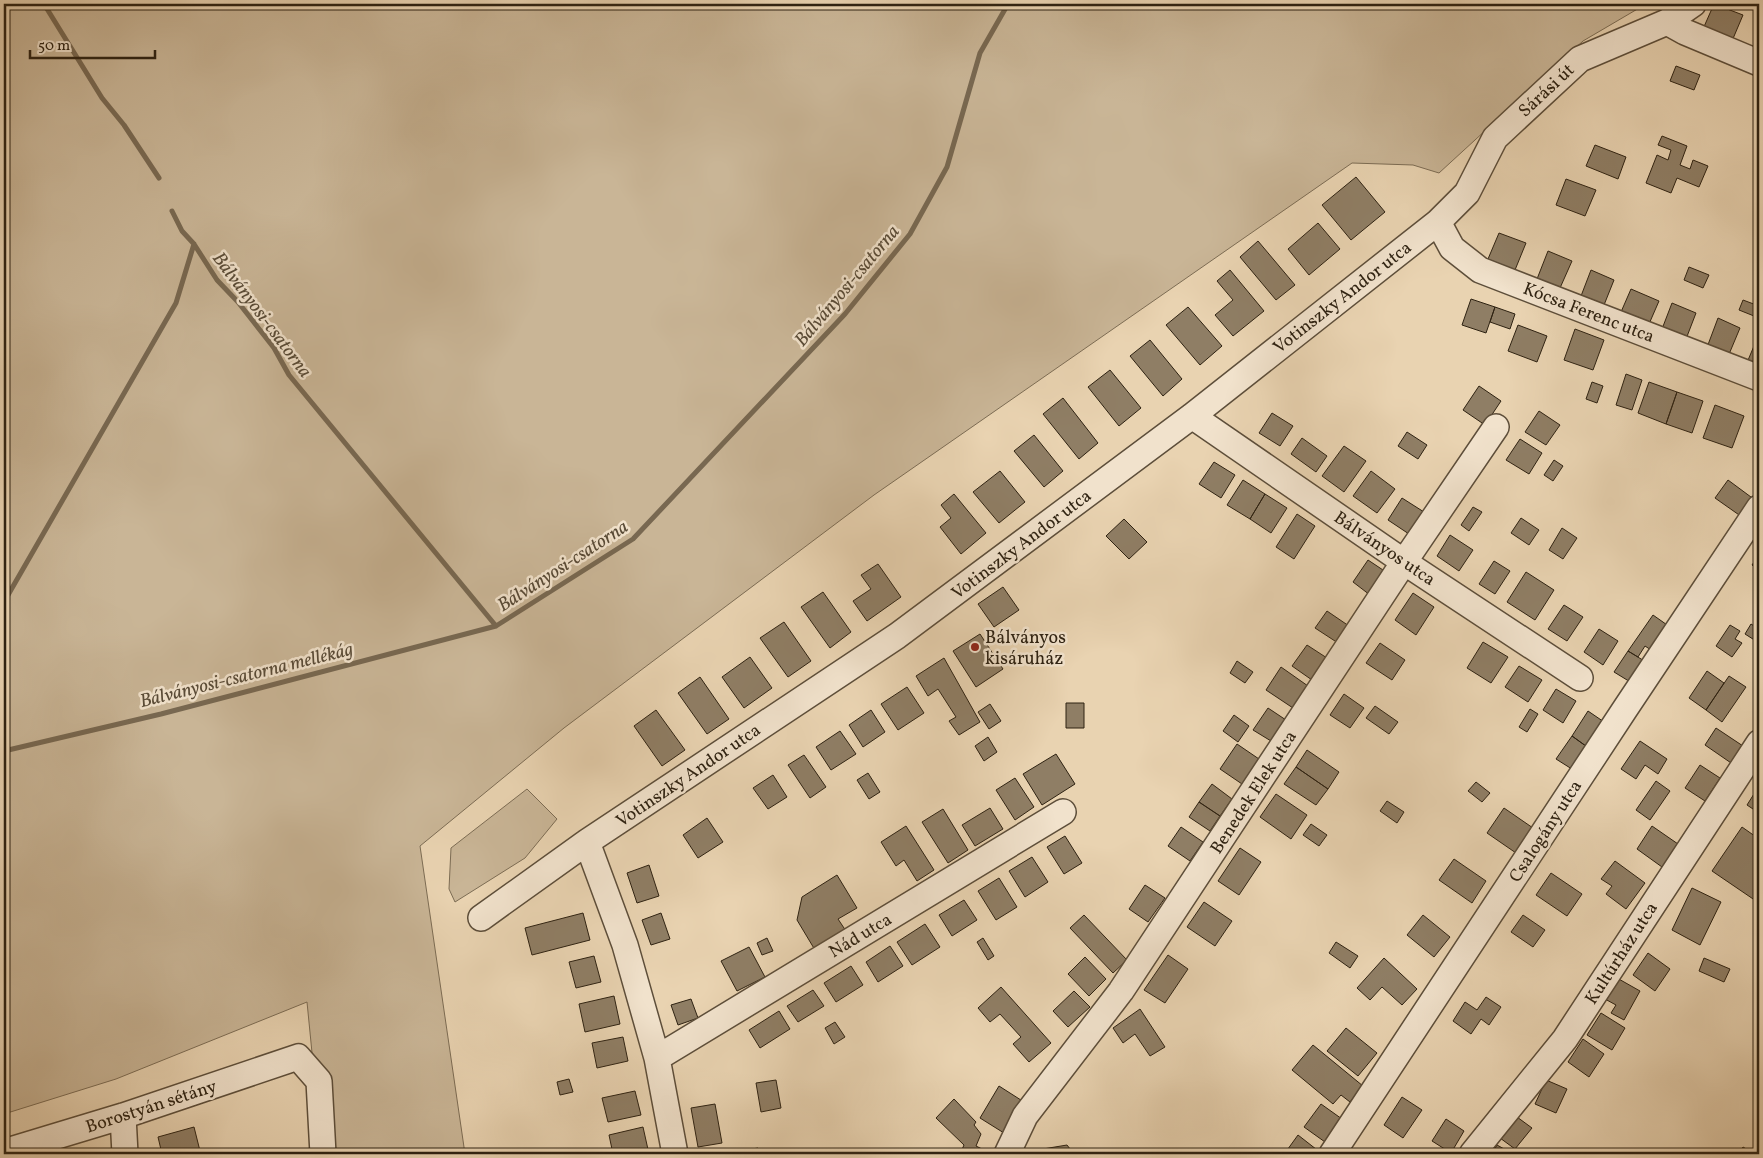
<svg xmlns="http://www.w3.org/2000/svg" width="1763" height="1158" font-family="Vollkorn,serif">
	<rect width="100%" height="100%" fill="#e9d3b1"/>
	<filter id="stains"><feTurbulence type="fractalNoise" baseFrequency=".004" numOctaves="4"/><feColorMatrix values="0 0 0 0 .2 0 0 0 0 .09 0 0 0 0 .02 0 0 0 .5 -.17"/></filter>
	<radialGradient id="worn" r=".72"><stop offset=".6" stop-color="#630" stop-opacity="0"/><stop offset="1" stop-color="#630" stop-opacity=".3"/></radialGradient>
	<path fill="#c9b596" stroke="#7c6c54" d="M 4,4 L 1646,4 L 1583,41 L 1439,173 L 1413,165 L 1352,163 L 874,495 L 564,728 L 420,846 L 465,1154 L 322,1154 L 307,1002 L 116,1079 L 4,1114 Z
		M 527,789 L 557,819 L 525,858 L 455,902 L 449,889 L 451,848 Z"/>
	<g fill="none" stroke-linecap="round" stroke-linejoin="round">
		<path stroke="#786851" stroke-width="5" d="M 44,4 L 102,98 L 124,125 L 159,178
			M 172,211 L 182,231 L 194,244 L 217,280 L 238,302 L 274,348 L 289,375 L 496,626
			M 4,602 L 176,303 L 194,244
			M 4,751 L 161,714 L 496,626 L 633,539 L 845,314 L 910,234 L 947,167 L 980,53 L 1008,4"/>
	</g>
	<path fill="#8f7e65" stroke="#2e2212" d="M 1714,4 L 1743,15 L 1732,41 L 1703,29 Z
		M 1676,66 L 1700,75 L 1694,90 L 1670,81 Z
		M 1662,136 L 1687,146 L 1680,165 L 1690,169 L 1693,160 L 1708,166 L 1699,187 L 1677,178 L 1671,193 L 1646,183 L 1657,155 L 1668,160 L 1671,150 L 1658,145 Z
		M 1595,145 L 1626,157 L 1618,179 L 1586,166 Z
		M 1356,177 L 1385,212 L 1351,240 L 1322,205 Z
		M 1566,179 L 1596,190 L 1585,216 L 1556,205 Z
		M 1318,223 L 1340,249 L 1309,275 L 1288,249 Z
		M 1499,233 L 1526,243 L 1515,270 L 1488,259 Z
		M 1258,241 L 1295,285 L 1276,300 L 1240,257 Z
		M 1548,251 L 1572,261 L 1560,288 L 1537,279 Z
		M 1689,267 L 1709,275 L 1703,288 L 1684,280 Z
		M 1230,270 L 1264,311 L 1233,336 L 1215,315 L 1233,300 L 1217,281 Z
		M 1591,270 L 1614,280 L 1604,305 L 1581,296 Z
		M 1631,289 L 1659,301 L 1649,324 L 1621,312 Z
		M 1471,299 L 1495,307 L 1486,333 L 1462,325 Z
		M 1743,300 L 1759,306 L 1759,318 L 1739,310 Z
		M 1672,303 L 1696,313 L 1686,339 L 1662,329 Z
		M 1188,307 L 1222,346 L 1200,365 L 1166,325 Z
		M 1495,307 L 1515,314 L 1510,329 L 1490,322 Z
		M 1718,318 L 1740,328 L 1727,359 L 1706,350 Z
		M 1518,325 L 1547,336 L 1537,362 L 1508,351 Z
		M 1575,329 L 1604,340 L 1593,370 L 1564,360 Z
		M 1759,334 L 1759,370 L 1746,365 Z
		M 1150,340 L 1182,379 L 1163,396 L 1130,356 Z
		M 1110,370 L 1141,408 L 1119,426 L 1088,387 Z
		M 1626,374 L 1642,380 L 1632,410 L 1616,405 Z
		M 1592,382 L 1603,386 L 1597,403 L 1586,399 Z
		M 1649,382 L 1677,392 L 1666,424 L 1638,413 Z
		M 1479,386 L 1501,401 L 1485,425 L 1463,410 Z
		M 1677,392 L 1703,401 L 1692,433 L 1666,424 Z
		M 1063,398 L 1098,443 L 1079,459 L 1043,414 Z
		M 1715,405 L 1744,416 L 1732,448 L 1703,438 Z
		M 1539,411 L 1560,425 L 1546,445 L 1525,432 Z
		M 1272,413 L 1293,426 L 1280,446 L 1259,433 Z
		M 1407,432 L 1427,445 L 1418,459 L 1398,446 Z
		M 1034,435 L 1063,471 L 1044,487 L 1014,451 Z
		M 1302,438 L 1327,456 L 1316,472 L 1291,454 Z
		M 1520,439 L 1542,453 L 1529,474 L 1506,460 Z
		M 1344,446 L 1366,461 L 1344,492 L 1322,476 Z
		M 1554,460 L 1563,466 L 1553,481 L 1544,475 Z
		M 1214,462 L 1235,475 L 1221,498 L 1199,484 Z
		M 1000,471 L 1025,502 L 999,523 L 973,492 Z
		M 1371,471 L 1395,489 L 1377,513 L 1353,496 Z
		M 1243,480 L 1265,494 L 1250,519 L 1227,505 Z
		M 1728,480 L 1755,500 L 1742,517 L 1715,498 Z
		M 954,494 L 986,533 L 961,554 L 940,527 L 951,518 L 941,505 Z
		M 1265,494 L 1287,508 L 1271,533 L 1250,519 Z
		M 1402,498 L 1424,512 L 1409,534 L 1388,520 Z
		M 1473,507 L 1482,512 L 1469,531 L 1461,525 Z
		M 1297,514 L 1315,526 L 1294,559 L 1276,547 Z
		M 1521,518 L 1539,530 L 1529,545 L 1511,533 Z
		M 1124,519 L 1147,542 L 1129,559 L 1106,536 Z
		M 1562,528 L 1577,538 L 1563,559 L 1549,550 Z
		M 1450,535 L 1473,550 L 1459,571 L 1437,556 Z
		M 1759,555 L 1759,570 L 1752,565 Z
		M 1368,560 L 1386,572 L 1370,595 L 1353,582 Z
		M 1494,561 L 1510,571 L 1495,594 L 1479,584 Z
		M 878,564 L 901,597 L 867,621 L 853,601 L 871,589 L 861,575 Z
		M 1526,572 L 1554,590 L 1535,620 L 1507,602 Z
		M 1003,587 L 1019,610 L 994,627 L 978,604 Z
		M 823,592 L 851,632 L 830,648 L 801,607 Z
		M 1413,593 L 1434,607 L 1416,635 L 1395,620 Z
		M 1564,605 L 1583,617 L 1567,641 L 1548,629 Z
		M 1327,611 L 1349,626 L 1338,643 L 1315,628 Z
		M 1653,615 L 1670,627 L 1654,652 L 1645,646 L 1638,657 L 1628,651 Z
		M 784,622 L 811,661 L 788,677 L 760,638 Z
		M 1751,624 L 1759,629 L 1759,637 L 1756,641 L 1745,634 Z
		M 1730,625 L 1740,631 L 1735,639 L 1742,643 L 1732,657 L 1716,646 Z
		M 1599,629 L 1618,641 L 1603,665 L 1584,652 Z
		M 980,634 L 1003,669 L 976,687 L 953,651 Z
		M 1483,642 L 1508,657 L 1491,683 L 1467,668 Z
		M 1380,643 L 1405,660 L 1392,680 L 1366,663 Z
		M 1307,645 L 1327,658 L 1312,680 L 1292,666 Z
		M 1628,651 L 1646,662 L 1632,683 L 1614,672 Z
		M 750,657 L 772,688 L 744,708 L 722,677 Z
		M 944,658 L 980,722 L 959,735 L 949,721 L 956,717 L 938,689 L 928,696 L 916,676 Z
		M 1237,661 L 1253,672 L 1245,683 L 1230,673 Z
		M 1519,666 L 1542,680 L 1528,702 L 1505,687 Z
		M 1281,667 L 1308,686 L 1293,708 L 1266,690 Z
		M 1707,671 L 1724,683 L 1706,710 L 1689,698 Z
		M 1729,676 L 1746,687 L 1722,722 L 1706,710 Z
		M 700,677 L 729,719 L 707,734 L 678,693 Z
		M 907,687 L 924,713 L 898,730 L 881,704 Z
		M 1556,689 L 1576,701 L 1563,723 L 1543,710 Z
		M 1344,694 L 1364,708 L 1350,728 L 1330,715 Z
		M 1066,703 L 1084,703 L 1084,728 L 1066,728 Z
		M 990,704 L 1001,721 L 989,729 L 978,712 Z
		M 1375,706 L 1398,722 L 1389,734 L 1366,718 Z
		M 1268,708 L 1286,720 L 1271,741 L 1253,730 Z
		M 1530,709 L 1538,714 L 1527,732 L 1519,727 Z
		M 656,710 L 685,750 L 662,766 L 634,726 Z
		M 871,710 L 885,732 L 863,747 L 849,725 Z
		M 1588,711 L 1607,724 L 1590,749 L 1572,736 Z
		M 1234,715 L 1249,726 L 1238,742 L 1223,731 Z
		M 1716,728 L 1746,748 L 1734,765 L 1705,745 Z
		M 840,731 L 856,754 L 831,770 L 816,747 Z
		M 1572,736 L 1590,749 L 1575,771 L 1556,759 Z
		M 988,737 L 997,752 L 984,761 L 975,746 Z
		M 1640,741 L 1667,759 L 1658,774 L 1645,765 L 1636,779 L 1621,769 Z
		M 1237,744 L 1259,759 L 1242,784 L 1220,769 Z
		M 1307,750 L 1339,772 L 1328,789 L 1296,767 Z
		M 1056,754 L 1075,784 L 1042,805 L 1023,774 Z
		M 804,755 L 826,787 L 810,798 L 788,765 Z
		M 1700,765 L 1720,778 L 1705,801 L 1685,788 Z
		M 1296,767 L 1328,789 L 1316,805 L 1284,784 Z
		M 868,773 L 880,792 L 869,799 L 857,780 Z
		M 773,775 L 787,797 L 768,809 L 753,788 Z
		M 1015,778 L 1034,807 L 1015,820 L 996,790 Z
		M 1656,781 L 1670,791 L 1650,820 L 1636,810 Z
		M 1476,782 L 1490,793 L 1482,802 L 1468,791 Z
		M 1212,784 L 1232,799 L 1220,816 L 1199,802 Z
		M 1759,786 L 1759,813 L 1747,805 Z
		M 1276,794 L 1307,815 L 1291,839 L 1260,817 Z
		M 1387,801 L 1404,812 L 1397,823 L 1380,811 Z
		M 1199,802 L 1220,816 L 1210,831 L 1189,817 Z
		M 990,808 L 1003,829 L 975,846 L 962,825 Z
		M 1504,808 L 1533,828 L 1516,853 L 1487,833 Z
		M 943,809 L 968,850 L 948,863 L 922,822 Z
		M 707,818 L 723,842 L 698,858 L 683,835 Z
		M 1311,824 L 1327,835 L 1319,846 L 1303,835 Z
		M 906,826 L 934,870 L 917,881 L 904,860 L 896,866 L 881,842 Z
		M 1652,826 L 1678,844 L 1662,867 L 1637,849 Z
		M 1181,827 L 1203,842 L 1190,861 L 1168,846 Z
		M 1742,827 L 1759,839 L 1759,852 L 1756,856 L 1759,858 L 1759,903 L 1712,871 Z
		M 1065,836 L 1082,863 L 1064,874 L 1047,847 Z
		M 1240,848 L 1261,862 L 1239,895 L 1218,881 Z
		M 1032,857 L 1048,882 L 1025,897 L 1009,871 Z
		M 1454,859 L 1486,881 L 1472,903 L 1439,880 Z
		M 1615,861 L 1645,883 L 1626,909 L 1606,894 L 1612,886 L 1601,879 Z
		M 649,865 L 659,896 L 637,903 L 627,873 Z
		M 1551,873 L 1582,894 L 1567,916 L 1536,895 Z
		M 837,875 L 857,908 L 838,919 L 846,931 L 815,950 L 797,920 L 802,897 Z
		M 999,878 L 1017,907 L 996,920 L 978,891 Z
		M 1145,885 L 1165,898 L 1148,922 L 1129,909 Z
		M 1692,888 L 1721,902 L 1700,945 L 1672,930 Z
		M 964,900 L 977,920 L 952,936 L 939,915 Z
		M 1204,902 L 1232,921 L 1215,946 L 1187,927 Z
		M 583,913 L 590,940 L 532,955 L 525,928 Z
		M 661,913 L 670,939 L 651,945 L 642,920 Z
		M 1084,915 L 1127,960 L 1113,973 L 1070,928 Z
		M 1423,915 L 1450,937 L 1434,957 L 1407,935 Z
		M 1523,915 L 1545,930 L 1533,947 L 1511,932 Z
		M 925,924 L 940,947 L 912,965 L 897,942 Z
		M 767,938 L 773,951 L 762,955 L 757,943 Z
		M 983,938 L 994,956 L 988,960 L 977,942 Z
		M 1336,942 L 1358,956 L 1350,968 L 1329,953 Z
		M 890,946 L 903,966 L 878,982 L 866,962 Z
		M 749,947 L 765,977 L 737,991 L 721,961 Z
		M 1648,953 L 1670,969 L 1655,991 L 1633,975 Z
		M 1168,955 L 1188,969 L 1165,1003 L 1144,990 Z
		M 594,956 L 601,982 L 576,988 L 569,962 Z
		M 1085,957 L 1106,979 L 1089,996 L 1068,974 Z
		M 1384,958 L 1417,989 L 1402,1005 L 1382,987 L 1370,1000 L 1357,988 Z
		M 1704,958 L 1730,969 L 1724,982 L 1699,971 Z
		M 851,966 L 863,985 L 836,1002 L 824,983 Z
		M 1617,978 L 1640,991 L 1624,1020 L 1611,1013 L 1616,1005 L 1605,999 Z
		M 1001,987 L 1051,1043 L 1029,1062 L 1013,1044 L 1021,1037 L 1000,1014 L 990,1022 L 978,1008 Z
		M 813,990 L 824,1006 L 798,1022 L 787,1006 Z
		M 1074,991 L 1090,1007 L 1068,1027 L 1053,1011 Z
		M 614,996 L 620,1024 L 585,1032 L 579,1004 Z
		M 1486,997 L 1501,1007 L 1489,1025 L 1481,1019 L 1471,1034 L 1453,1021 L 1465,1002 L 1477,1010 Z
		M 691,999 L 698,1018 L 678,1025 L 671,1005 Z
		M 1140,1009 L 1165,1047 L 1150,1056 L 1135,1034 L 1123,1043 L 1113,1028 Z
		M 779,1011 L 790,1029 L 760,1048 L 749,1030 Z
		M 1601,1013 L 1625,1028 L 1612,1050 L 1587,1035 Z
		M 835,1022 L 845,1037 L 834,1044 L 825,1028 Z
		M 1346,1028 L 1377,1053 L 1358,1076 L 1327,1051 Z
		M 623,1037 L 628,1061 L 597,1068 L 592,1043 Z
		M 1583,1039 L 1604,1054 L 1589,1077 L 1568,1062 Z
		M 1313,1045 L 1363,1086 L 1350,1102 L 1341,1095 L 1333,1104 L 1292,1070 Z
		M 569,1079 L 573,1092 L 560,1095 L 557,1082 Z
		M 776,1080 L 781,1108 L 761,1112 L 756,1083 Z
		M 1546,1080 L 1567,1089 L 1556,1113 L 1535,1104 Z
		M 999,1086 L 1024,1102 L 1004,1133 L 980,1118 Z
		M 635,1091 L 641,1115 L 608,1122 L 602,1098 Z
		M 1402,1097 L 1422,1110 L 1403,1138 L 1384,1125 Z
		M 954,1099 L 976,1122 L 974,1125 L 981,1134 L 976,1146 L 992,1154 L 960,1154 L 964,1145 L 936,1118 Z
		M 715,1104 L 722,1143 L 698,1147 L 691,1108 Z
		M 1321,1104 L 1342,1119 L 1325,1142 L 1304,1127 Z
		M 1517,1117 L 1532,1128 L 1515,1149 L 1500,1138 Z
		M 1446,1119 L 1464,1131 L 1451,1153 L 1432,1141 Z
		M 194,1127 L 200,1151 L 190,1154 L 162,1154 L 158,1137 Z
		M 643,1127 L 649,1154 L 613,1154 L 609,1135 Z
		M 1298,1135 L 1321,1153 L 1320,1154 L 1287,1154 L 1285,1153 Z
		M 1067,1145 L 1074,1154 L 1042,1154 L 1043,1149 Z
		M 1497,1145 L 1513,1154 L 1492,1154 Z
		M 1743,1147 L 1755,1154 L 1738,1154 Z
		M 758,1148 L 759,1154 L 747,1154 L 746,1150 Z"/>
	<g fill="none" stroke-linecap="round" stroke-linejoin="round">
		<defs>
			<path id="minor" d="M 1667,22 L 1685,32 L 1759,63
				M 1438,222 L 1452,248 L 1480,270 L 1759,378
				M 1192,416 L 1404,562 L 1580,678
				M 587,842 L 625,945 L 657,1058 L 675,1154
				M 481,918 L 587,842 L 897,636 L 1192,416 L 1438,222 L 1467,193 L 1495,138 L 1580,59 L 1667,22 L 1693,4
				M 657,1058 L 1063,812
				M 123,1116 L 125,1154
				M 4,1152 L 123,1116 L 298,1057 L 319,1081 L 323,1154
				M 1007,1154 L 1025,1116 L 1121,991 L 1404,562 L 1496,427
				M 1332,1154 L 1625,709 L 1759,508
				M 1472,1154 L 1565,1039 L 1759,743"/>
		</defs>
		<use href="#minor" stroke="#5d4e3a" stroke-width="28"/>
		<use href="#minor" stroke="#f1e2cc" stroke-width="25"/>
	</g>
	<circle fill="#8f2418" stroke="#f1e2cc" stroke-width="2" cx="975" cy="647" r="5"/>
	<g text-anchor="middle" stroke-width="5" stroke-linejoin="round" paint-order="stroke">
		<g font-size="18" fill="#2e2212" stroke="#f1e2cc">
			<text transform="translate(1546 90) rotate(-43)" y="6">Sárási út</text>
			<text transform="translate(1342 297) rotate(-38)" y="6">Votinszky Andor utca</text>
			<text transform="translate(1589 312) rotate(21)" y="6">Kócsa Ferenc utca</text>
			<text transform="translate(1021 544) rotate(-37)" y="6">Votinszky Andor utca</text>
			<text transform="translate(1385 548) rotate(34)" y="6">Bálványos utca</text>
			<text transform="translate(688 775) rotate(-34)" y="6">Votinszky Andor utca</text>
			<text transform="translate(1253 792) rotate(-57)" y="6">Benedek Elek utca</text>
			<text transform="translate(1545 831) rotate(-57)" y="6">Csalogány utca</text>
			<text transform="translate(860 935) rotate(-31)" y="6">Nád utca</text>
			<text transform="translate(1621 953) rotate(-57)" y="6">Kultúrház utca</text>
			<text transform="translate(151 1106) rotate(-18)" y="6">Borostyán sétány</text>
		</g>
		<g font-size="18" fill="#2e2212" stroke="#f1e2cc" text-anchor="start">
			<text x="985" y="643">Bálványos<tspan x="985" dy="21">kisáruház</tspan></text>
		</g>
		<g font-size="19" font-style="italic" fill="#594b37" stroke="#f1e2cc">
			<text transform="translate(846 285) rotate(-50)" y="7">Bálványosi-csatorna</text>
			<text transform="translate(263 314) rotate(53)" y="7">Bálványosi-csatorna</text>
			<text transform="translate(562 565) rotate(-33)" y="7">Bálványosi-csatorna</text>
			<text transform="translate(246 674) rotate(-14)" y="7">Bálványosi-csatorna mellékág</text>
		</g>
	</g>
	<rect width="1763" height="1158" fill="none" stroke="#e9d3b1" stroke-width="20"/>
	<rect x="5" y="5" width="1753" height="1148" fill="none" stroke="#2e2212" stroke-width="2.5"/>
	<rect x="10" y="10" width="1743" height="1138" fill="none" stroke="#2e2212"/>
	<path d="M30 50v8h125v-8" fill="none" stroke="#2e2212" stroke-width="2.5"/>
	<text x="38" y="50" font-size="15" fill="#2e2212" stroke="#f1e2cc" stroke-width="4" paint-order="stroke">50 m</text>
	<rect width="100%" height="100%" filter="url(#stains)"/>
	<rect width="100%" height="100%" fill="url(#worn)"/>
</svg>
